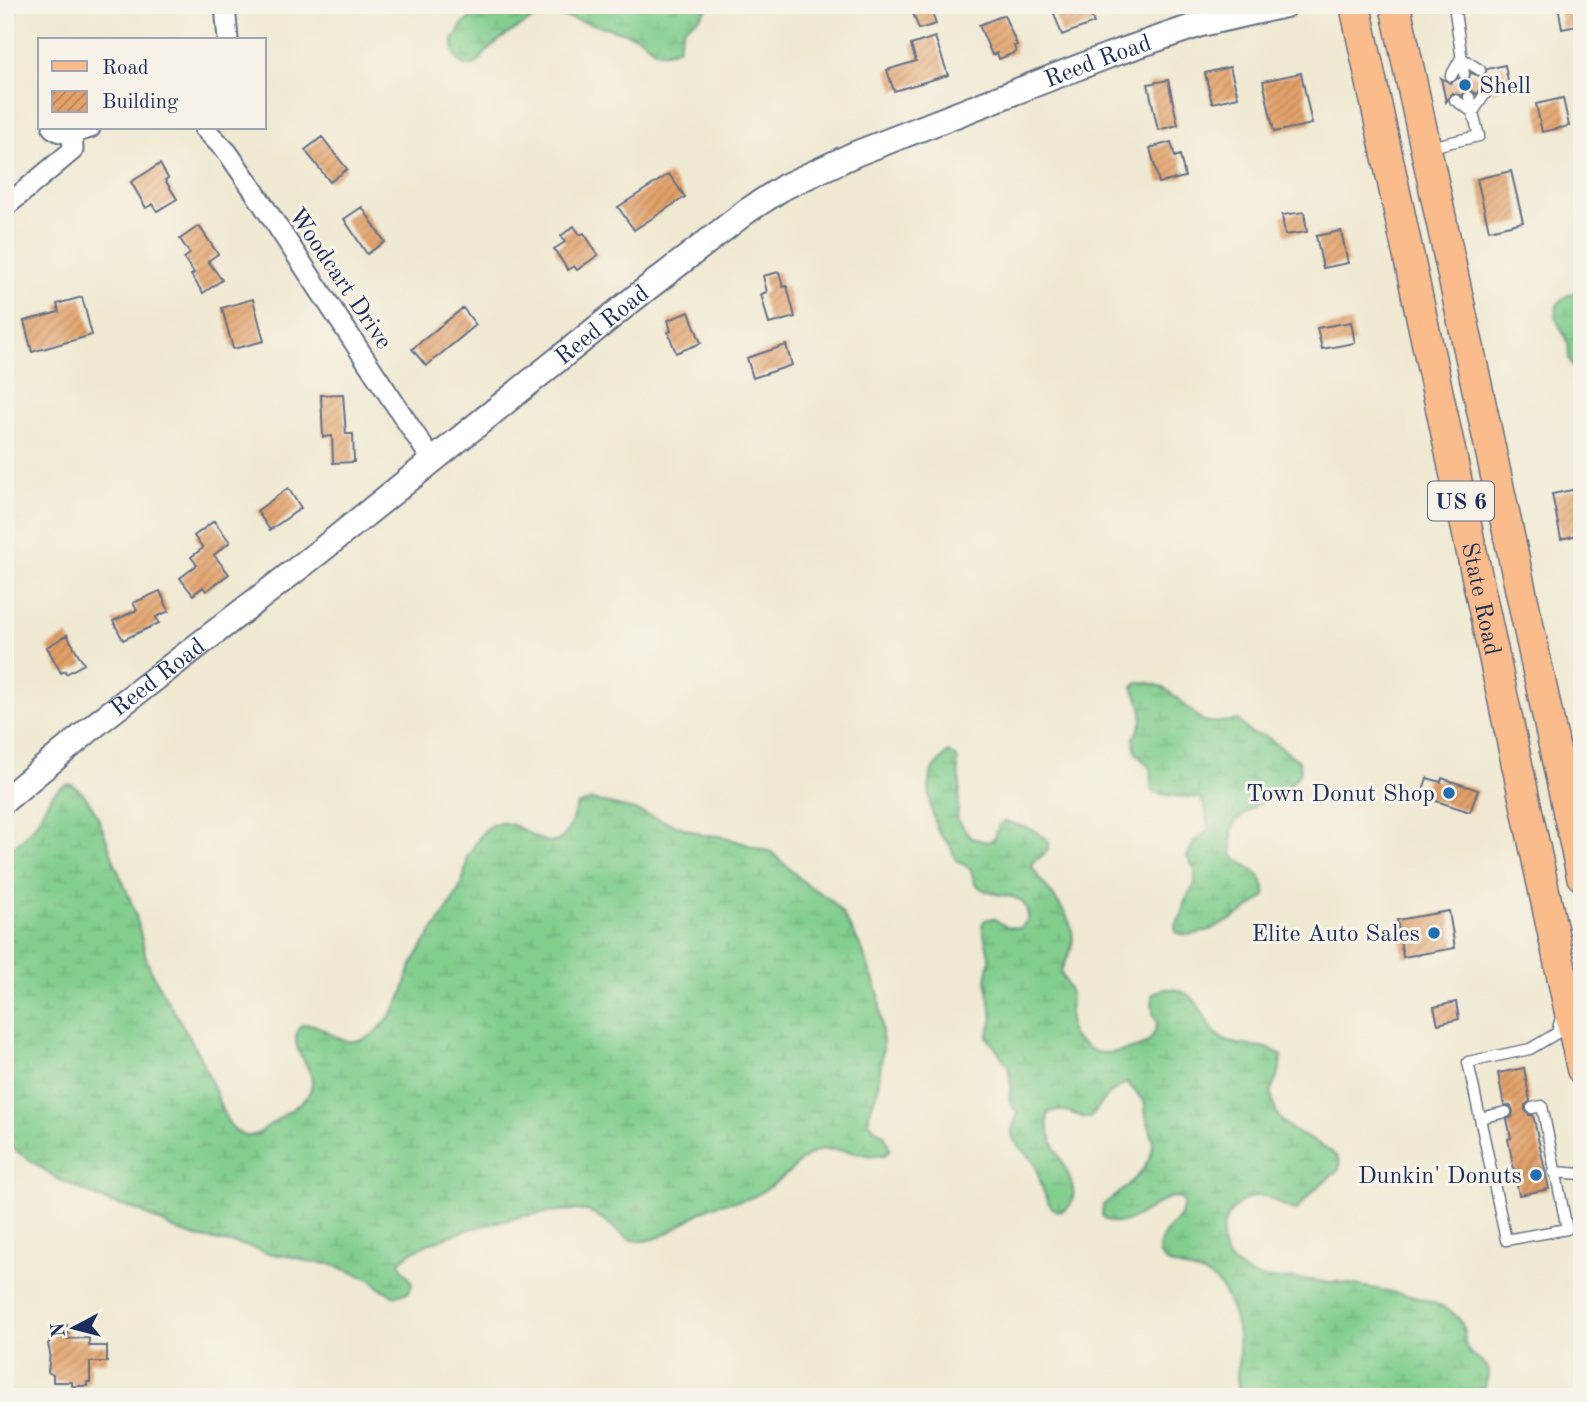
<svg xmlns="http://www.w3.org/2000/svg" width="1587" height="1402" font-family="'Old Standard TT',serif">
	<defs>
		<pattern id="wetland-marsh" width="20" height="14" patternUnits="userSpaceOnUse" patternTransform="scale(1.75)"><rect width="20" height="14" fill="#81ce8d"/><path d="M1 5h8M5 5V1M11 12h8M15 12V8" fill="none" stroke="#6fb17c"/></pattern>
		<pattern id="building-hatch" width="6" height="6" patternUnits="userSpaceOnUse" patternTransform="scale(1.75)"><rect width="6" height="6" fill="#e3a167"/><path d="M-1 1l2-2M0 6l6-6M5 7l2-2" fill="none" stroke="#b78458"/></pattern>
	</defs>
	<rect width="100%" height="100%" fill="#f7f3e8"/>
	<filter id="ink" filterUnits="userSpaceOnUse"><feTurbulence type="fractalNoise" baseFrequency=".0143" numOctaves="2"/><feDisplacementMap in="SourceGraphic" scale="14" xChannelSelector="R" yChannelSelector="G"/><feConvolveMatrix kernelMatrix="1 2 1 2 8 2 1 2 1" color-interpolation-filters="sRGB"/></filter>
	<filter id="wash" filterUnits="userSpaceOnUse"><feTurbulence type="fractalNoise" baseFrequency=".00686" numOctaves="4" result="noise"/><feDisplacementMap in="SourceGraphic" scale="28" xChannelSelector="R" yChannelSelector="G"/><feGaussianBlur stdDeviation="1.57" result="paint"/><feColorMatrix in="noise" values="0 0 0 0 0 0 0 0 0 0 0 0 0 0 0 0 0 1.4 0 .05"/><feComposite in="paint" operator="in"/></filter>
	<g filter="url(#wash)">
		<rect width="100%" height="100%" fill="#efe9d1"/>
		<path fill="url(#wetland-marsh)" stroke="#4e7e76" stroke-width="2" d="M 485,5 L 710,5 L 700,17 L 684,28 L 678,48 C 672,51 664,54 657,51 C 651,49 646,42 640,38 C 629,33 558,14 547,15 C 531,17 499,39 488,50 C 482,55 481,63 473,65 C 458,69 453,53 453,41 L 461,26 Z
			M 1582,290 L 1582,404 L 1580,381 L 1569,358 L 1568,343 L 1555,316 L 1557,305 L 1566,296 Z
			M 1139,682 C 1170,683 1173,698 1195,714 C 1198,716 1201,720 1204,721 C 1213,724 1229,721 1238,720 L 1250,733 L 1267,737 L 1299,761 L 1301,772 L 1289,786 L 1254,806 L 1235,822 L 1232,830 L 1232,855 C 1247,869 1267,872 1265,896 C 1247,911 1200,944 1176,932 L 1175,925 L 1183,913 L 1184,903 L 1195,884 L 1195,870 L 1187,857 L 1195,841 L 1208,830 L 1206,808 L 1200,798 C 1183,795 1167,798 1152,791 L 1150,768 L 1136,753 L 1133,738 C 1149,716 1142,709 1133,687 Z
			M 948,752 L 957,758 L 960,787 L 957,819 L 971,838 L 988,842 L 994,839 L 999,825 L 1005,821 L 1036,831 L 1048,841 L 1048,850 L 1041,857 L 1035,860 L 1032,867 C 1045,890 1078,916 1072,946 C 1071,955 1063,962 1061,972 C 1063,980 1071,988 1071,996 C 1071,1009 1066,1028 1074,1038 C 1076,1040 1094,1052 1096,1052 C 1107,1055 1141,1049 1148,1042 C 1154,1036 1155,1030 1158,1023 L 1153,1014 L 1152,995 C 1167,983 1188,990 1198,1005 C 1208,1019 1211,1036 1229,1042 C 1246,1048 1266,1043 1281,1055 C 1280,1060 1281,1067 1279,1072 C 1276,1080 1270,1088 1272,1098 C 1277,1135 1315,1136 1335,1155 C 1340,1159 1340,1164 1339,1170 L 1315,1189 L 1296,1210 C 1280,1208 1272,1194 1257,1196 C 1225,1201 1209,1244 1235,1265 C 1257,1283 1275,1278 1301,1279 C 1308,1279 1315,1281 1322,1282 C 1327,1283 1333,1281 1338,1282 C 1370,1289 1431,1294 1455,1315 C 1471,1329 1459,1342 1470,1353 C 1479,1362 1483,1358 1489,1371 L 1485,1387 C 1472,1394 1455,1386 1444,1397 L 1245,1397 C 1233,1385 1238,1372 1239,1356 C 1240,1350 1238,1342 1238,1335 C 1236,1320 1230,1302 1222,1289 C 1206,1263 1171,1275 1159,1253 C 1157,1232 1182,1223 1184,1203 L 1181,1198 L 1173,1197 L 1166,1199 C 1149,1208 1119,1235 1102,1216 L 1103,1205 C 1121,1192 1155,1167 1153,1141 C 1151,1126 1144,1120 1145,1103 L 1127,1082 L 1110,1093 L 1090,1118 C 1071,1117 1072,1107 1049,1112 C 1037,1139 1090,1187 1068,1207 C 1047,1226 1039,1172 1035,1164 C 1030,1154 1013,1145 1012,1134 C 1011,1128 1016,1120 1018,1114 L 1009,1100 L 1011,1085 L 1008,1065 L 987,1037 L 993,1019 L 986,980 L 990,960 L 982,925 L 985,920 L 993,918 L 1007,927 L 1021,928 L 1028,919 C 1027,892 1007,898 989,892 C 984,891 978,886 974,882 L 971,869 L 956,860 L 950,845 L 938,832 L 931,808 L 929,789 L 932,770 Z
			M 70,784 C 96,796 106,841 116,866 C 123,883 132,901 137,920 C 141,933 143,948 147,961 C 157,987 172,1007 186,1031 C 196,1049 206,1069 214,1088 C 220,1103 223,1119 235,1130 C 243,1138 250,1137 259,1133 C 270,1123 303,1104 308,1095 C 322,1073 294,1057 296,1037 C 296,1033 299,1030 300,1026 C 322,1016 334,1050 364,1039 C 380,1034 399,1005 404,990 C 407,983 407,976 410,969 C 425,933 468,896 467,856 C 476,846 480,829 495,824 C 518,815 546,858 564,836 C 571,828 573,815 577,805 L 592,800 L 634,810 L 703,835 L 720,836 L 771,852 L 806,884 L 831,900 L 842,913 L 861,947 L 879,995 L 883,1047 L 878,1088 L 869,1114 L 869,1121 L 874,1128 L 884,1134 L 890,1149 L 885,1155 C 865,1159 843,1146 822,1150 C 807,1153 798,1164 787,1174 C 778,1181 767,1189 757,1195 C 743,1203 725,1201 711,1207 C 687,1217 667,1241 640,1241 C 620,1241 608,1218 590,1212 C 560,1202 414,1237 400,1263 C 403,1272 410,1275 412,1285 L 408,1293 L 395,1296 L 381,1289 L 371,1279 L 331,1264 L 308,1262 L 298,1258 L 267,1253 L 248,1246 L 196,1237 L 178,1231 L 137,1210 L 111,1203 L 58,1179 L 5,1143 L 5,853 C 16,845 26,837 34,826 C 45,810 49,789 70,784 Z"/>
		<g id="blocks">
			<path fill="url(#building-hatch)" d="M 1051,5 L 1077,5 L 1080,13 L 1089,10 L 1094,23 L 1062,35 Z
				M 1558,5 L 1582,5 L 1582,25 L 1562,29 Z
				M 930,8 L 936,24 L 919,29 L 913,13 Z
				M 1004,15 L 1017,45 L 1014,46 L 1016,52 L 999,59 L 997,53 L 992,55 L 979,25 Z
				M 935,37 L 948,75 L 894,91 L 887,70 L 916,61 L 911,45 Z
				M 1505,65 L 1509,87 L 1492,92 L 1489,88 L 1482,87 L 1476,94 L 1470,90 L 1464,91 L 1462,96 L 1452,93 L 1446,102 L 1441,78 L 1450,83 L 1458,78 L 1466,81 L 1471,73 L 1483,77 L 1487,69 Z
				M 1230,67 L 1238,97 L 1212,103 L 1205,73 Z
				M 1301,73 L 1312,124 L 1274,132 L 1263,81 Z
				M 1168,80 L 1178,125 L 1158,130 L 1148,84 Z
				M 1563,98 L 1569,126 L 1542,132 L 1536,104 Z
				M 322,137 L 347,169 L 330,182 L 305,150 Z
				M 1171,142 L 1175,157 L 1180,155 L 1185,177 L 1159,183 L 1150,148 Z
				M 160,164 L 168,178 L 165,180 L 177,199 L 157,211 L 153,204 L 146,208 L 131,182 Z
				M 1511,171 L 1523,222 L 1489,230 L 1477,179 Z
				M 669,174 L 685,197 L 634,230 L 618,207 Z
				M 362,207 L 385,242 L 367,254 L 344,219 Z
				M 1304,212 L 1307,232 L 1285,235 L 1282,215 Z
				M 199,226 L 218,254 L 208,261 L 222,280 L 203,293 L 191,275 L 194,273 L 184,258 L 190,254 L 180,239 Z
				M 574,226 L 580,235 L 584,233 L 598,255 L 577,270 L 574,266 L 568,270 L 554,249 L 565,242 L 561,236 Z
				M 1341,231 L 1348,263 L 1323,268 L 1316,236 Z
				M 779,272 L 783,287 L 787,286 L 795,317 L 769,324 L 761,294 L 767,292 L 763,276 Z
				M 82,297 L 92,335 L 32,352 L 24,321 L 59,312 L 57,304 Z
				M 253,299 L 264,341 L 233,349 L 222,308 Z
				M 463,308 L 476,325 L 426,366 L 412,349 Z
				M 689,312 L 701,343 L 676,353 L 668,332 L 671,331 L 668,320 Z
				M 1351,322 L 1355,343 L 1322,349 L 1317,328 Z
				M 786,345 L 792,365 L 753,378 L 747,358 Z
				M 343,394 L 346,434 L 353,434 L 354,462 L 333,463 L 332,436 L 323,437 L 321,395 Z
				M 288,488 L 301,508 L 270,530 L 257,511 Z
				M 1582,488 L 1582,534 L 1561,539 L 1552,494 Z
				M 214,521 L 230,542 L 214,555 L 229,574 L 206,591 L 203,587 L 193,595 L 180,578 L 197,565 L 191,557 L 203,548 L 194,536 Z
				M 160,591 L 169,611 L 156,617 L 159,623 L 123,640 L 113,621 L 137,610 L 133,603 Z
				M 67,635 L 84,664 L 66,674 L 65,671 L 61,673 L 47,647 Z
				M 1427,778 L 1441,782 L 1442,778 L 1478,790 L 1470,812 L 1421,796 Z
				M 1449,911 L 1455,948 L 1403,957 L 1397,920 Z
				M 1456,1002 L 1459,1019 L 1438,1024 L 1434,1007 Z
				M 1524,1068 L 1530,1101 L 1525,1105 L 1525,1110 L 1529,1115 L 1533,1115 L 1549,1189 L 1519,1195 L 1508,1139 L 1511,1138 L 1507,1119 L 1512,1117 L 1513,1111 L 1511,1106 L 1504,1105 L 1498,1073 Z
				M 67,1325 L 68,1339 L 89,1338 L 89,1346 L 107,1346 L 107,1362 L 90,1362 L 90,1382 L 87,1382 L 87,1386 L 72,1386 L 72,1382 L 53,1382 L 53,1375 L 48,1372 L 50,1353 L 48,1344 L 53,1337 L 51,1327 Z"/>
		</g>
	</g>
	<g filter="url(#ink)">
		<use href="#blocks" fill-opacity="0" stroke="#657086" stroke-width="2"/>
		<g fill="none" stroke-linecap="round" stroke-linejoin="round">
			<defs>
				<path id="service" d="M 1454,5 L 1464,74
					M 1461,58 L 1480,70
					M 1451,76 L 1461,58
					M 1455,100 L 1473,112
					M 1473,112 L 1485,94
					M 1429,147 L 1479,136 L 1469,97
					M 1532,1108 L 1542,1106 L 1567,1229 L 1506,1240 L 1468,1062 L 1530,1049 L 1557,1033 L 1561,1017
					M 1480,1118 L 1506,1112
					M 1554,1172 L 1582,1174"/>
				<path id="minor" d="M 225,5 L 228,40
					M 53,128 C 64,137 78,132 90,128
					M 204,128 L 228,153 L 252,188 L 432,460
					M 5,207 L 73,150 L 72,133"/>
				<g id="tertiary">
					<path id="s1" d="M 5,800 L 100,721 L 319,552 L 632,300 L 747,211 L 784,187 L 855,154 L 1110,55 L 1201,24 L 1285,5"/>
				</g>
				<g id="primary">
					<path id="s2" d="M 1355,5 L 1582,1069"/>
					<path d="M 1395,5 L 1582,876"/>
				</g>
			</defs>
			<use href="#service" stroke="#657086" stroke-width="13"/>
			<use href="#minor" stroke="#657086" stroke-width="23"/>
			<use href="#tertiary" stroke="#657086" stroke-width="28"/>
			<use href="#primary" stroke="#657086" stroke-width="33"/>
			<use href="#service" stroke="#fff" stroke-width="10"/>
			<use href="#minor" stroke="#fff" stroke-width="19"/>
			<use href="#tertiary" stroke="#fff" stroke-width="24"/>
			<use href="#primary" stroke="#fabc8b" stroke-width="30"/>
		</g>
	</g>
	<g fill="#1f6fb2" stroke="#f7f3e8" stroke-width="2.5">
		<circle cx="1465" cy="85" r="7"/>
		<circle cx="1449" cy="793" r="7"/>
		<circle cx="1434" cy="933" r="7"/>
		<circle cx="1536" cy="1175" r="7"/>
	</g>
	<g text-anchor="middle" stroke-width="6" stroke-linejoin="round" paint-order="stroke">
		<rect fill="#f7f3e8" stroke="#5d6a87" stroke-width="2" x="1428" y="481.5" width="66" height="39" rx="5"/>
		<g font-size="23" font-weight="bold" fill="#1b2f5e">
			<text x="1461" y="509">US 6</text>
		</g>
		<g font-size="24" fill="#1b2f5e" stroke="#f7f3e8">
			<text dy="8" stroke="none"><textPath href="#s1" startOffset="1330">Reed Road</textPath></text>
			<text transform="translate(341 278) rotate(56)" y="8">Woodcart Drive</text>
			<text dy="8" stroke="none"><textPath href="#s1" startOffset="763">Reed Road</textPath></text>
			<text dy="8" stroke="none"><textPath href="#s2" startOffset="607">State Road</textPath></text>
			<text dy="8" stroke="none"><textPath href="#s1" startOffset="196">Reed Road</textPath></text>
		</g>
		<g font-size="24" fill="#1b2f5e" stroke="#f7f3e8" text-anchor="end">
			<text x="1479" y="93" text-anchor="start">Shell</text>
			<text x="1435" y="801">Town Donut Shop</text>
			<text x="1420" y="941">Elite Auto Sales</text>
			<text x="1522" y="1183">Dunkin' Donuts</text>
		</g>
	</g>
	<rect width="1587" height="1402" fill="none" stroke="#f7f3e8" stroke-width="28"/>
	<rect x="38" y="38" width="228" height="91" fill="#f7f3e8" stroke="#9fa5b1" stroke-width="2"/>
	<rect x="52" y="61" width="35" height="10" fill="#fabc8b" stroke="#9fa5b1" stroke-width="2"/>
	<text x="102" y="74" font-size="21" fill="#1b2f5e">Road</text>
	<rect x="52" y="91" width="35" height="21" fill="url(#building-hatch)" stroke="#9fa5b1" stroke-width="2"/>
	<text x="102" y="108" font-size="21" fill="#1b2f5e">Building</text>
	<g transform="translate(74 1328) rotate(263)" stroke="#f7f3e8" stroke-width="5" paint-order="stroke">
	<path d="M0-5L12 26L0 18L-12 26Z" fill="#1b2f5e"/>
	<text y="-10" font-size="19" font-weight="bold" text-anchor="middle" fill="#1b2f5e">N</text>
	</g>
</svg>
